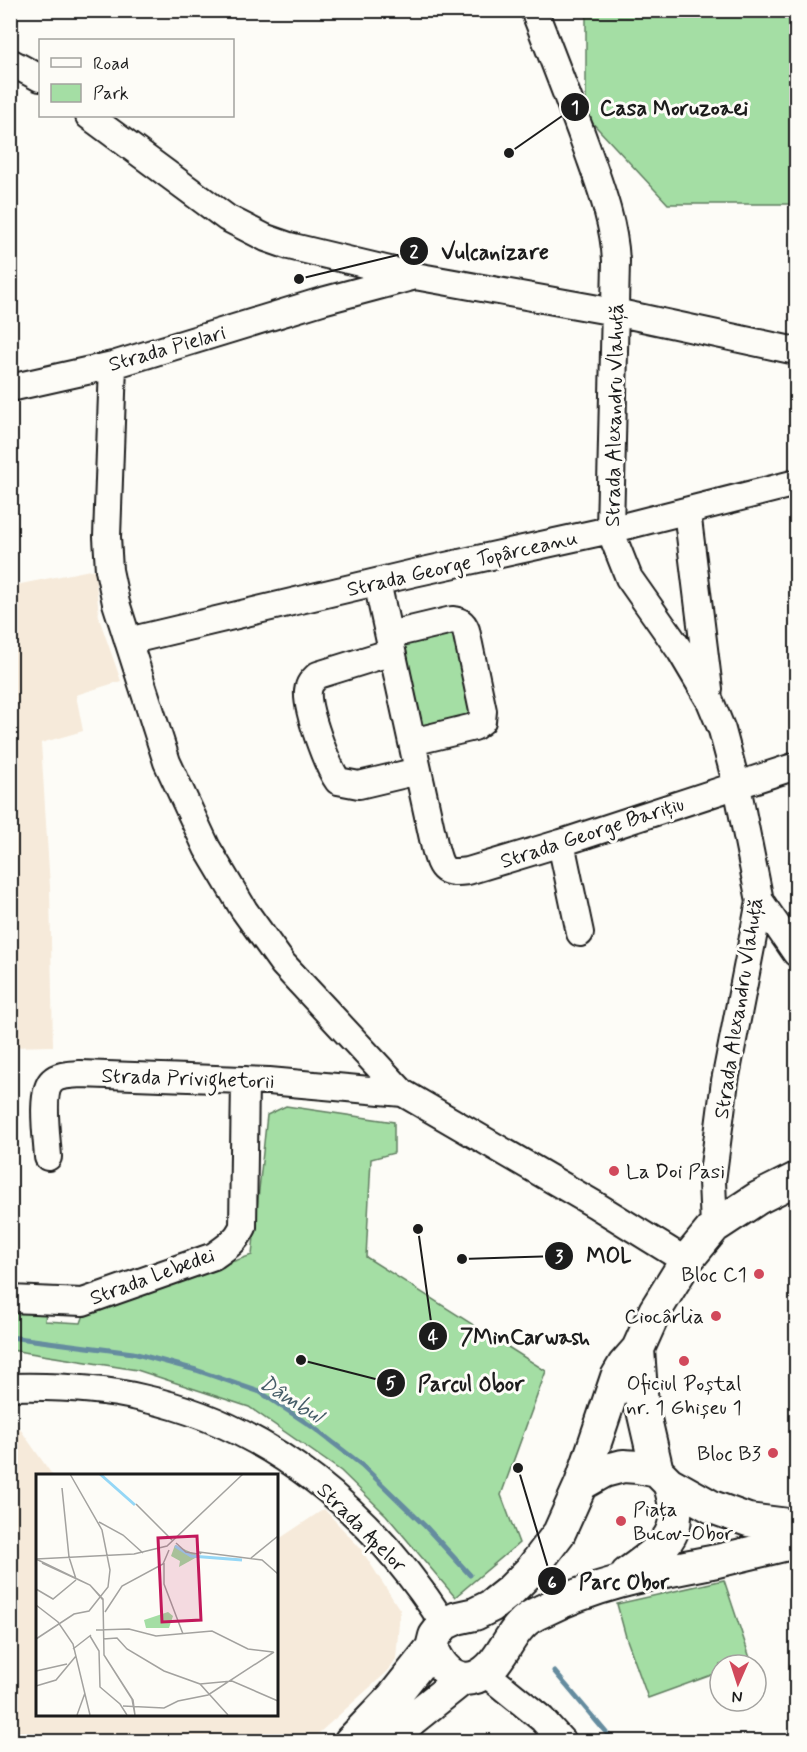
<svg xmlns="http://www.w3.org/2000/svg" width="807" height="1752" font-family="Mynerve,sans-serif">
	<rect width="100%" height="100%" fill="#fdfcf7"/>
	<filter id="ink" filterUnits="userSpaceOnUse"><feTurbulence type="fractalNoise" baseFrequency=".0167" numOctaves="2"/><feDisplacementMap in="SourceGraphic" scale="12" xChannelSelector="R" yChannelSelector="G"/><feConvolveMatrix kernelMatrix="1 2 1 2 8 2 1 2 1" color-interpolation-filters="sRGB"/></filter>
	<g filter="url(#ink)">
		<path fill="#f6eada" d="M 95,569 L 99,618 L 121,681 L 76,695 L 83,731 L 41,743 L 50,887 L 53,1046 L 11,1047 L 11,586 Z
			M 18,1426 L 53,1476 L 38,1476 L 38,1714 L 276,1714 L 276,1541 L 324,1509 L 361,1549 L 400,1610 L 396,1659 L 387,1672 L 310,1741 L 11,1741 L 10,1432 Z"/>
		<path fill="#a4dea4" stroke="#607d60" stroke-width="1.5" d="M 586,11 L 796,11 L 796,204 L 668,204 L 586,116 Z
			M 457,629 L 476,714 L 421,727 L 401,641 Z
			M 286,1106 L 394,1122 L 394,1153 L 371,1159 L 366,1257 L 546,1371 L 501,1495 L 519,1543 L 455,1597 L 386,1515 L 341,1471 L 249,1407 L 137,1370 L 11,1350 L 10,1308 L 46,1312 L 45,1321 L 81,1323 L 85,1312 L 252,1255 L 267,1115 Z
			M 724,1580 L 751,1661 L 739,1665 L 720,1665 L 720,1672 L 648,1698 L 626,1637 L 617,1604 Z"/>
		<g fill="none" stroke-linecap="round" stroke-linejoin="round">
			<path stroke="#658c9f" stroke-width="5" d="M 10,1337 L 133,1353 L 196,1370 L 260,1392 L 314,1428 L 362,1465 L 426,1527 L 470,1575
				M 554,1671 L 614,1742"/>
			<defs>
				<path id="minor" d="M 534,10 C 552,56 570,102 587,149 C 600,186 614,221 616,261 L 610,530 L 629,578 L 681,652 L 710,701 L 722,730 L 737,786 L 760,901 L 725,1081 L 712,1181 L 714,1227
					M 10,62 L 40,78
					M 89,116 L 227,218 L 266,238 L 289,246 L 415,276 L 615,312 L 796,351
					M 113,365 L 107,537 L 109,570 L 116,603 L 167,762 L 207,848 L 244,910 L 283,964 L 403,1093 L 594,1204 L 686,1261
					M 10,388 L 113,365 L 322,301 L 412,277
					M 687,511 L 709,689
					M 377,582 L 435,848 C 441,871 444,874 468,871 L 561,843 L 796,766
					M 389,635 L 452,620 C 460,621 463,622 466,630 L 483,711 L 482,721 L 474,727 L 412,742
					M 128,641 L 414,573 L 610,530 L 796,483
					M 392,652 L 318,675 C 313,680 309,683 308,691 C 306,709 327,766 338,781 L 359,785 L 418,771
					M 561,843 L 580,933
					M 760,901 L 796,953
					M 48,1157 C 47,1140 40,1092 52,1081 C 59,1074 72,1075 80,1074 L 269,1081 L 403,1093
					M 10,1299 L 83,1302 L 214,1256 C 227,1247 236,1241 243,1227 L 245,1080
					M 10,1387 C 54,1386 100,1388 142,1398 C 272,1426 373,1514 444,1624
					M 484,1672 L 542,1719 L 563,1742"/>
				<path id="major" d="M 638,1349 L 642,1406 L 657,1471 L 669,1483 L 712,1507 L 748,1520 L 796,1526
					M 581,1484 L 617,1377 L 624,1365 L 638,1349 L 655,1311 L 686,1261 L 714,1227 L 758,1198 L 796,1179
					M 627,1574 C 665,1546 687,1534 669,1483
					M 432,1648 C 440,1666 454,1685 476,1677 C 498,1668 505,1642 520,1626 C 525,1620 535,1614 542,1611 C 599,1582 655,1573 717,1561 C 743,1555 770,1548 796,1542
					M 350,1742 L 393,1697 L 432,1648 L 435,1636 L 444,1624 L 457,1618 L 475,1614 L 491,1606 L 510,1591 L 531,1570 L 559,1533 L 581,1484 L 604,1471 L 623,1466 L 638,1467 L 657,1471
					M 388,1742 L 412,1719 L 462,1679"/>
			</defs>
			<use href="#minor" stroke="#1c1c1c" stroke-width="30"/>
			<use href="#major" stroke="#1c1c1c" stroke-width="36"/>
			<use href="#minor" stroke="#fdfcf7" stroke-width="26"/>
			<use href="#major" stroke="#fdfcf7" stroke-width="32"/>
		</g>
	</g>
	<g fill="#d1495b" stroke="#fdfcf7" stroke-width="2">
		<circle cx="614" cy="1171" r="6"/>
		<circle cx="759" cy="1274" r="6"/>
		<circle cx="716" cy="1316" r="6"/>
		<circle cx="684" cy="1361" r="6"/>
		<circle cx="773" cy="1453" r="6"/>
		<circle cx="621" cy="1521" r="6"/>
	</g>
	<g text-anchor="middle" stroke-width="6" stroke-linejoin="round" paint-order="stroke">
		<g font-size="21" fill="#1c1c1c" stroke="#fdfcf7">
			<text transform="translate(167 348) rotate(-16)" y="7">Strada Pielari</text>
			<text transform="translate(614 415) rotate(-89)" y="7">Strada Alexandru Vlahuță</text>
			<text transform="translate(462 563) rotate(-13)" y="7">Strada George Topârceanu</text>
			<text transform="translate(592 832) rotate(-18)" y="7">Strada George Barițiu</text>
			<text transform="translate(738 1008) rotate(-81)" y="7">Strada Alexandru Vlahuță</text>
			<text transform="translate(188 1078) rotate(2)" y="7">Strada Privighetorii</text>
			<text transform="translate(152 1276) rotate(-20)" y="7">Strada Lebedei</text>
			<text transform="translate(362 1527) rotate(45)" y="7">Strada Apelor</text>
		</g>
		<g font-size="21" fill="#1c1c1c" stroke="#fdfcf7" text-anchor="end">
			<text x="626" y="1178" text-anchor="start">La Doi Pasi</text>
			<text x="747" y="1281">Bloc C1</text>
			<text x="704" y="1323">Ciocârlia</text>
			<text x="684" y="1390" text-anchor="middle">Oficiul Poștal<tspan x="684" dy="24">nr. 1 Ghișeu 1</tspan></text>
			<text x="761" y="1460">Bloc B3</text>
			<text x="633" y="1516" text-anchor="start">Piața<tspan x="633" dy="24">Bucov-Obor</tspan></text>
		</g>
		<g font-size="22" font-style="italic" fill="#465d68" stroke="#fdfcf7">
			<text transform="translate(292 1398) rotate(32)" y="8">Dâmbul</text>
		</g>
	</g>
	<g transform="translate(36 1474)">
		<rect width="242" height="242" fill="#fdfcf7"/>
		<path d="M 139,71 L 161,81 L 161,83 L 143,93 L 144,87 L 135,82 ZM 132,138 L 137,142 L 133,154 L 110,154 L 108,146 Z" fill="#a4dea4"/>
		<path fill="none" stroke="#95d7f6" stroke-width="3" d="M 64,0 L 99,31M 139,72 L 155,82 L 206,86"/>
		<path fill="none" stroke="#a3a29f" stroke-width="1.5" d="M 26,14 L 33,83 L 40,105M 100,30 L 136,66M 63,48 L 87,61 L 107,79M 140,69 L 150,78 L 162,80M 165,80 L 163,78 L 226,86 L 242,100M 215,84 L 242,62M 0,85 L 98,80 L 131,72 L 207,0M 0,85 L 54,111 L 67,125 L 68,181 L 97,226 L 99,241M 6,89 L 54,111 L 67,126 L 68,181 L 96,225 L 99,241M 128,89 L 128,110 L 147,160M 0,115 L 17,125 L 40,106M 0,131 L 22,148 L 37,170 L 54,241M 69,138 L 86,112 L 127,90 L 133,76M 60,156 L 93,155 L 120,162 L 176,157 L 212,175 L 237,178M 54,162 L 63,177 L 64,213 L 84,230 L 91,241M 0,165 L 38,140 L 53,137 L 72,113 L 74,96 L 66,56 L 34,0M 67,165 L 81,164 L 91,175 L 128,197 L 164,210 L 192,241M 37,175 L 55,161M 0,197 L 31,190M 164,210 L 196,207 L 242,227M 0,212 L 20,206 L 40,182M 87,232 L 128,234 L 142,227 L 172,221 L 238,178M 41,241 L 49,219"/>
		<path fill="#c2185b" fill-opacity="0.15" stroke="#c2185b" stroke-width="3" d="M 161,62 L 165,146 L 126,148 L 122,64 Z"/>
		<rect width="242" height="242" fill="none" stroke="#1c1c1c" stroke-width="3"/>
	</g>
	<path fill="none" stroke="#1c1c1c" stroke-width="2" d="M509 153L575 107M299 279L414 251M462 1259L559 1256M418 1229L433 1336M301 1360L391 1383M518 1468L552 1581"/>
	<g fill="#1c1c1c" stroke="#fdfcf7" stroke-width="2">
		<circle cx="509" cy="153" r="6"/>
		<circle cx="299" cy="279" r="6"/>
		<circle cx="462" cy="1259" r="6"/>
		<circle cx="418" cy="1229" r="6"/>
		<circle cx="301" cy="1360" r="6"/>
		<circle cx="518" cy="1468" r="6"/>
		<circle cx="575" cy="107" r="15"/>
		<circle cx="414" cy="251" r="15"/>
		<circle cx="559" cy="1256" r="15"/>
		<circle cx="433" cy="1336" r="15"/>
		<circle cx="391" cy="1383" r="15"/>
		<circle cx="552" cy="1581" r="15"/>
	</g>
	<g font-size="18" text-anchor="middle" font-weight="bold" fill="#fff">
		<text x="575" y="113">1</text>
		<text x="414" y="257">2</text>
		<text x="559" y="1262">3</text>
		<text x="433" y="1343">4</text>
		<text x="391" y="1389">5</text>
		<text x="552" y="1588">6</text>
	</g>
	<g font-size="22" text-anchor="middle" font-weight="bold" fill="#1c1c1c" stroke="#fdfcf7" stroke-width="6" stroke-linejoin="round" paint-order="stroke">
		<text x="674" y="115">Casa Moruzoaei</text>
		<text x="495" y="259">Vulcanizare</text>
		<text x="609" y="1263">MOL</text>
		<text x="525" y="1344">7MinCarwash</text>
		<text x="471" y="1391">Parcul Obor</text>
		<text x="624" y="1589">Parc Obor</text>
	</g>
	<rect width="807" height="1752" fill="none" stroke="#fdfcf7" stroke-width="36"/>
	<rect x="18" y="18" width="771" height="1716" fill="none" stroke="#1c1c1c" stroke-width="2" filter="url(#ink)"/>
	<rect x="39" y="39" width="195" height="78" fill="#fdfcf7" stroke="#a3a29f" stroke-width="1.5"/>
	<rect x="51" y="58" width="30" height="9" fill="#fdfcf7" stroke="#a3a29f" stroke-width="1.5"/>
	<text x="93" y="69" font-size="18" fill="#1c1c1c">Road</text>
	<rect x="51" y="84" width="30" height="18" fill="#a4dea4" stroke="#a3a29f" stroke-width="1.5"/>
	<text x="93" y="99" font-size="18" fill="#1c1c1c">Park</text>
	<g transform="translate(738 1683) rotate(183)"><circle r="28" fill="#fdfcf7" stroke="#a3a29f" stroke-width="1.5"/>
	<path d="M0-4.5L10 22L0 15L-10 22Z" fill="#d1495b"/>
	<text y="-9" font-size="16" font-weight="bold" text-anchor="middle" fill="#1c1c1c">N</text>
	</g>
</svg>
